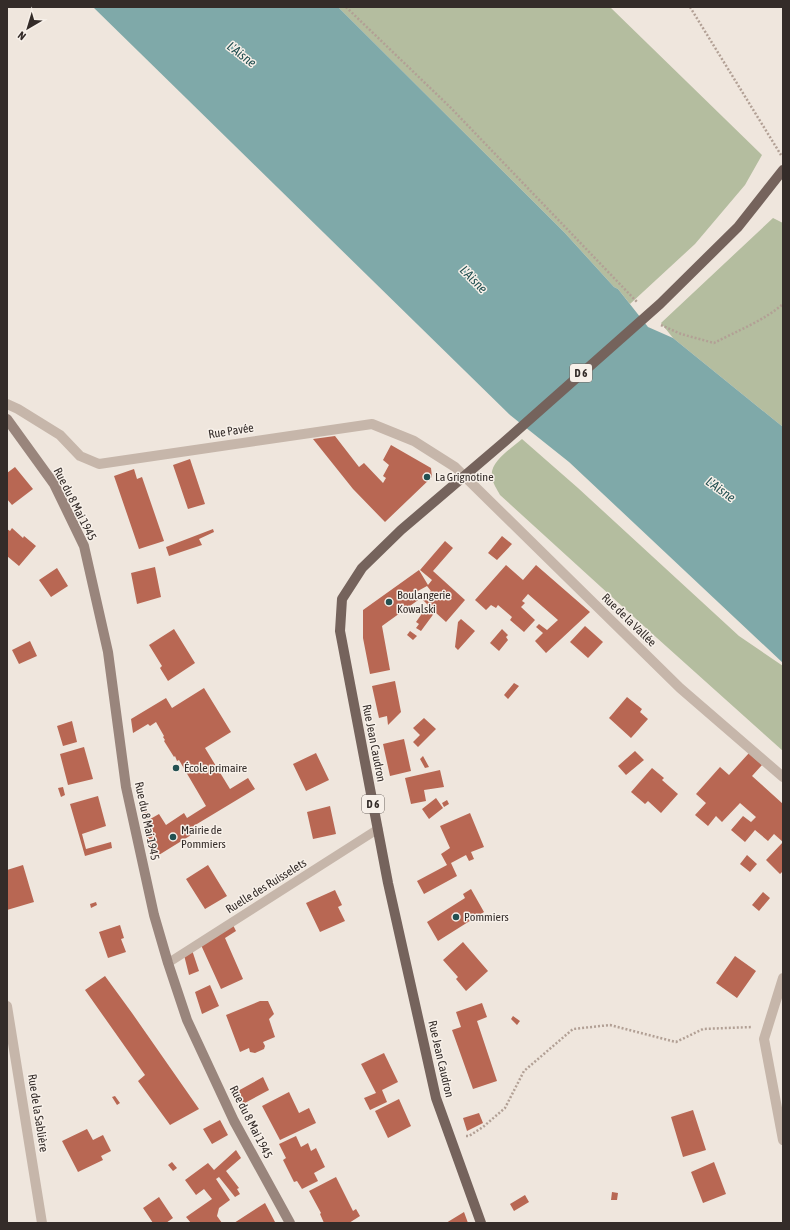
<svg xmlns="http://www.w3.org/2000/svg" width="790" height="1230" font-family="'Asap Condensed',sans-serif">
	<rect width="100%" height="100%" fill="#efe6dd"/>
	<path fill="#b4bd9f" d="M 338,7 L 610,7 L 762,155 L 745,185 L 695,244 L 630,304 L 618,289 L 614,287 L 564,232 Z
		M 773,218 L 783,223 L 783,427 L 673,338 L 661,323 Z
		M 522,439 L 578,488 L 739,636 L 783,666 L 783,751 L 657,638 L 500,495 C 497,489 493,484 492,477 C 489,462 512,448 522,439 Z"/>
	<path fill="#7fa9a9" d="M 93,7 L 338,7 L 564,232 L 614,287 L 618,289 L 648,327 L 673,338 L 783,427 L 783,663 L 569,462 L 510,415 Z"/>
	<path fill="#b86753" d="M 335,436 L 359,467 L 364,463 L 383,483 L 386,478 L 383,476 L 389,465 L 383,460 L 391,445 L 431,468 L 432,477 L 385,522 L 353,489 L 313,439 Z
		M 190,459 L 205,504 L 188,509 L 173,465 Z
		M 15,467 L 33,489 L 12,505 L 7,499 L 7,473 Z
		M 134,469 L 137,479 L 142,477 L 164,541 L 139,549 L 114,476 Z
		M 12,528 L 23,538 L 24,536 L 36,546 L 19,566 L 7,556 L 7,529 L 10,531 Z
		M 213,529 L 214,532 L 199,539 L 202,545 L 169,556 L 166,547 Z
		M 502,536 L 512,544 L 497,560 L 488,553 Z
		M 445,541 L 453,548 L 433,571 L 465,600 L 446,622 L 435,612 L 421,631 L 416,628 L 419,624 L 416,622 L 428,605 L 421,598 L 431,591 L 427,586 L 416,592 L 421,598 L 382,626 L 390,670 L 370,674 L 363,638 L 363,610 L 419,570 L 428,585 L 432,580 L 420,570 Z
		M 506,565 L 523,580 L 536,565 L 590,612 L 546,653 L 535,641 L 543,633 L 536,627 L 539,624 L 547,630 L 558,620 L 528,594 L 522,601 L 525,603 L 521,607 L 535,620 L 524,632 L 510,620 L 512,617 L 498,605 L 496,608 L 491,605 L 486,610 L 475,600 Z
		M 155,567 L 161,597 L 137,604 L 131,573 Z
		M 57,568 L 68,586 L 51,597 L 39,580 Z
		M 461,619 L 475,631 L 458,650 L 455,647 L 458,622 Z
		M 585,626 L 603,642 L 588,658 L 570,642 Z
		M 174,629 L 195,663 L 168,681 L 160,668 L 162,666 L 149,645 Z
		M 502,629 L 508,635 L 506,637 L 508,640 L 499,651 L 490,643 Z
		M 410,631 L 417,636 L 413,640 L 407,635 Z
		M 30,641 L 37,656 L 19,664 L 12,650 Z
		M 395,681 L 401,712 L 388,725 L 387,716 L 379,718 L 372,686 Z
		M 514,683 L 519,686 L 508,699 L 504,695 Z
		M 204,688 L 231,732 L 205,748 L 230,789 L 248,778 L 255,789 L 192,827 L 196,832 L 154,858 L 147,836 L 151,833 L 145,822 L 159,814 L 166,825 L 184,813 L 187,818 L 206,806 L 179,760 L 177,761 L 175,756 L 174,757 L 164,741 L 165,740 L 163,737 L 164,736 L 156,722 L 150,726 L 148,724 L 133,733 L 131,719 L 166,698 L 172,708 Z
		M 627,697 L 642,709 L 640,712 L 648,719 L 631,738 L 609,718 Z
		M 424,718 L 436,729 L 418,747 L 413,742 L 420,735 L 413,728 Z
		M 72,721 L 77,742 L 63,746 L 57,726 Z
		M 404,739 L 411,771 L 390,776 L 383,744 Z
		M 84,747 L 93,779 L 68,785 L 60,754 Z
		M 635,751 L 644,760 L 626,775 L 618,766 Z
		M 316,753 L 329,780 L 306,791 L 293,764 Z
		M 749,753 L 762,765 L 752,776 L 783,804 L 783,871 L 780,874 L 766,860 L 783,842 L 774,834 L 768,841 L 755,830 L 745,842 L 731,830 L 743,816 L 751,822 L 756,817 L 740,803 L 722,822 L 716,816 L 708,826 L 695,815 L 706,803 L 696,794 L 720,767 L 729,775 Z
		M 423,756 L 429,767 L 425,768 L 420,759 Z
		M 652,768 L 664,778 L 662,780 L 678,794 L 661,813 L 648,801 L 645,804 L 631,792 Z
		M 440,770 L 444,787 L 424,790 L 426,801 L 411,804 L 405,778 Z
		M 63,787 L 65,795 L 61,797 L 58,788 Z
		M 98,796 L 106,826 L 82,834 L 86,849 L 111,842 L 112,848 L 85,856 L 70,804 Z
		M 436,798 L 443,808 L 429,819 L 422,809 Z
		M 447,800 L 449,804 L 444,807 L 442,803 Z
		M 146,803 L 149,819 L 144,820 L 141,804 Z
		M 330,806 L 336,834 L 313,839 L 307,812 Z
		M 470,813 L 484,847 L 471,852 L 474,859 L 469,861 L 466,855 L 451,863 L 457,876 L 424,894 L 417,881 L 447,865 L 441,854 L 450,848 L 440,826 Z
		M 747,855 L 757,864 L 750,872 L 740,864 Z
		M 23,865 L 34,902 L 7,910 L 7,870 Z
		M 208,865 L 227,896 L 205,909 L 186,879 Z
		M 471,889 L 484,912 L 438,941 L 427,922 L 465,898 L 463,894 Z
		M 335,890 L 342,905 L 338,907 L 345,921 L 320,932 L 306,903 Z
		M 763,892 L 770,898 L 759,911 L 752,905 Z
		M 96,902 L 97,905 L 91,908 L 90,904 Z
		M 120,925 L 124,938 L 121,939 L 126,952 L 108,958 L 99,932 Z
		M 233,925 L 236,931 L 225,938 L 243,979 L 221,989 L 201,945 Z
		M 463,942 L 488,971 L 466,991 L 456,979 L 458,977 L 443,960 Z
		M 192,950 L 199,971 L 189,975 L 184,955 Z
		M 735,956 L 756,971 L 737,998 L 716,983 Z
		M 105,976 L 132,1013 L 199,1109 L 170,1125 L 138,1081 L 145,1075 L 85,990 Z
		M 210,985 L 219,1006 L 202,1014 L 195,992 Z
		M 260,1001 L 268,1001 L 274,1014 L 269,1019 L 275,1037 L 263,1042 L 265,1046 L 264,1049 L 255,1053 L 250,1052 L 249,1048 L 240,1052 L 226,1015 Z
		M 482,1003 L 487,1017 L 477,1021 L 497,1081 L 473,1089 L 452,1030 L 461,1027 L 456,1012 Z
		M 513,1016 L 520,1021 L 517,1025 L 511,1019 Z
		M 384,1053 L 398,1082 L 382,1090 L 387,1102 L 370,1110 L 364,1098 L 376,1093 L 361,1064 Z
		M 263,1077 L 269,1090 L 243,1104 L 236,1092 Z
		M 289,1092 L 299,1113 L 309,1108 L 316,1123 L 280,1140 L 262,1106 Z
		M 115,1096 L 120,1103 L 117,1105 L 112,1097 Z
		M 399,1099 L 411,1126 L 388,1138 L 375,1111 Z
		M 693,1110 L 706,1150 L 683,1157 L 671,1117 Z
		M 479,1113 L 483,1123 L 467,1131 L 463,1118 Z
		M 220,1120 L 228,1135 L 212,1144 L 203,1129 Z
		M 87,1129 L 93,1140 L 103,1135 L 111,1151 L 101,1156 L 103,1160 L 78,1172 L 62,1141 Z
		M 296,1136 L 301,1147 L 308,1143 L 311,1151 L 316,1148 L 325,1167 L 314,1173 L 318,1181 L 302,1189 L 297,1181 L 294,1182 L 283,1160 L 286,1158 L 279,1144 Z
		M 236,1150 L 241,1158 L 226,1171 L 239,1188 L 237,1189 L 240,1194 L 235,1197 L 219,1177 L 216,1179 L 230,1200 L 219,1208 L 217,1216 L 222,1223 L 191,1223 L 186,1217 L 212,1199 L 204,1189 L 196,1195 L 185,1180 L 208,1163 L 214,1170 Z
		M 172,1162 L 177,1168 L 173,1171 L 168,1165 Z
		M 714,1162 L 726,1194 L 703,1203 L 691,1172 Z
		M 336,1177 L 353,1211 L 356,1209 L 360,1216 L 349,1223 L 324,1223 L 320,1214 L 321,1213 L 309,1191 Z
		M 612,1192 L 618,1193 L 617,1200 L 611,1200 Z
		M 525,1195 L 529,1202 L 514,1211 L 510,1204 Z
		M 159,1197 L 173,1218 L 166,1223 L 153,1223 L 143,1208 Z
		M 265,1203 L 275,1222 L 273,1223 L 234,1223 Z
		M 464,1212 L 468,1223 L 446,1223 Z"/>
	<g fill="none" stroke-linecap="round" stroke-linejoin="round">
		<path stroke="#b2a095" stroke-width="2.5" stroke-dasharray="2 2" stroke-linecap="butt" d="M 346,7 L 451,108 L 638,303
			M 690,7 L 781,155
			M 661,325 L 681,334 L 714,343 C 735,332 765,320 783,304
			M 466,1136 L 469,1136 L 483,1127 L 505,1108 L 524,1071 L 573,1029 L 610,1025 L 676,1042 L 703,1029 L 752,1027"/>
		<path stroke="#c6b6aa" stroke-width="9" d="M 168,963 L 378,829"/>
		<path stroke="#c6b6aa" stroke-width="10" d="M 7,404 L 18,409 L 60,435 L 80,456 L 99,464 L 372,424 L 414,441 L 455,467 L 680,688 L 783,777
			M 783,978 L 764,1039 L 783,1140
			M 7,1006 L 42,1223"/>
		<path stroke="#99857c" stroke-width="10" d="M 7,419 L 54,484 L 84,546 L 108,652 L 126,787 L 154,915 L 168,963 L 187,1020 L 234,1121 L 290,1223"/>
		<path stroke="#75635c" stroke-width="10" d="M 481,1223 L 436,1098 L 388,883 L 340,631 L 342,599 L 362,568 L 401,530 L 503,443 L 660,304 L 738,227 L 783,170"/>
	</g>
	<g fill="#235051" stroke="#f7f0e9" stroke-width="1.5">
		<circle cx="427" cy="477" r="4"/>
		<circle cx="389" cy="602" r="4"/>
		<circle cx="176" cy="768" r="4"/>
		<circle cx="173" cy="837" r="4"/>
		<circle cx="456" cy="917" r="4"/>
	</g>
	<g text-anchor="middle" stroke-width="3" stroke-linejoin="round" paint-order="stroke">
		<g fill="#f7f0e9" stroke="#6e6763" stroke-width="1">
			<rect x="570" y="364" width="22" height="18" rx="3"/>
			<rect x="362" y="795" width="22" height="18" rx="3"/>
		</g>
		<g font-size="11" font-weight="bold" fill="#342c29">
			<text x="581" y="377">D 6</text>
			<text x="373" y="808">D 6</text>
		</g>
		<g font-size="12" fill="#342c29" stroke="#f7f0e9">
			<text transform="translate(231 431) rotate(-9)" y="4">Rue Pavée</text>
			<text transform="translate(75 504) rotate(63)" y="4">Rue du 8 Mai 1945</text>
			<text transform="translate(629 620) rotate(44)" y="4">Rue de la Vallée</text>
			<text transform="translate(374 743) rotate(79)" y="4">Rue Jean Caudron</text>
			<text transform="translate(147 821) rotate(78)" y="4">Rue du 8 Mai 1945</text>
			<text transform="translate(266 886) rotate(-32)" y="4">Ruelle des Ruisselets</text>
			<text transform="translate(441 1059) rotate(77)" y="4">Rue Jean Caudron</text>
			<text transform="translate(38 1113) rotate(81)" y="4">Rue de la Sablière</text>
			<text transform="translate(251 1122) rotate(63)" y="4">Rue du 8 Mai 1945</text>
		</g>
		<g font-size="12" fill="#342c29" stroke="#f7f0e9" text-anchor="start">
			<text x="435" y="481">La Grignotine</text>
			<text x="397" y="599">Boulangerie<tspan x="397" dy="14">Kowalski</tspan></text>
			<text x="184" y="772">École primaire</text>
			<text x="181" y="834">Mairie de<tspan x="181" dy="14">Pommiers</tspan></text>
			<text x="464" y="921">Pommiers</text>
		</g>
		<g font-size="13" font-style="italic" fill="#235051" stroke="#f7f0e9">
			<text transform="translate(242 54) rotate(38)" y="5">L'Aisne</text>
			<text transform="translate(474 279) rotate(45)" y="5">L'Aisne</text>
			<text transform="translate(721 489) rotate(36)" y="5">L'Aisne</text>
		</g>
	</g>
	<rect width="790" height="1230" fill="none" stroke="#342c29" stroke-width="16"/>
	<g transform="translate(28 28) rotate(218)" stroke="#f7f0e9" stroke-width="3" paint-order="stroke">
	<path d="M0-3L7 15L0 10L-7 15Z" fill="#342c29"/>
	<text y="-6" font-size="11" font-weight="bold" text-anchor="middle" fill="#342c29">N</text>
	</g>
</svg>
